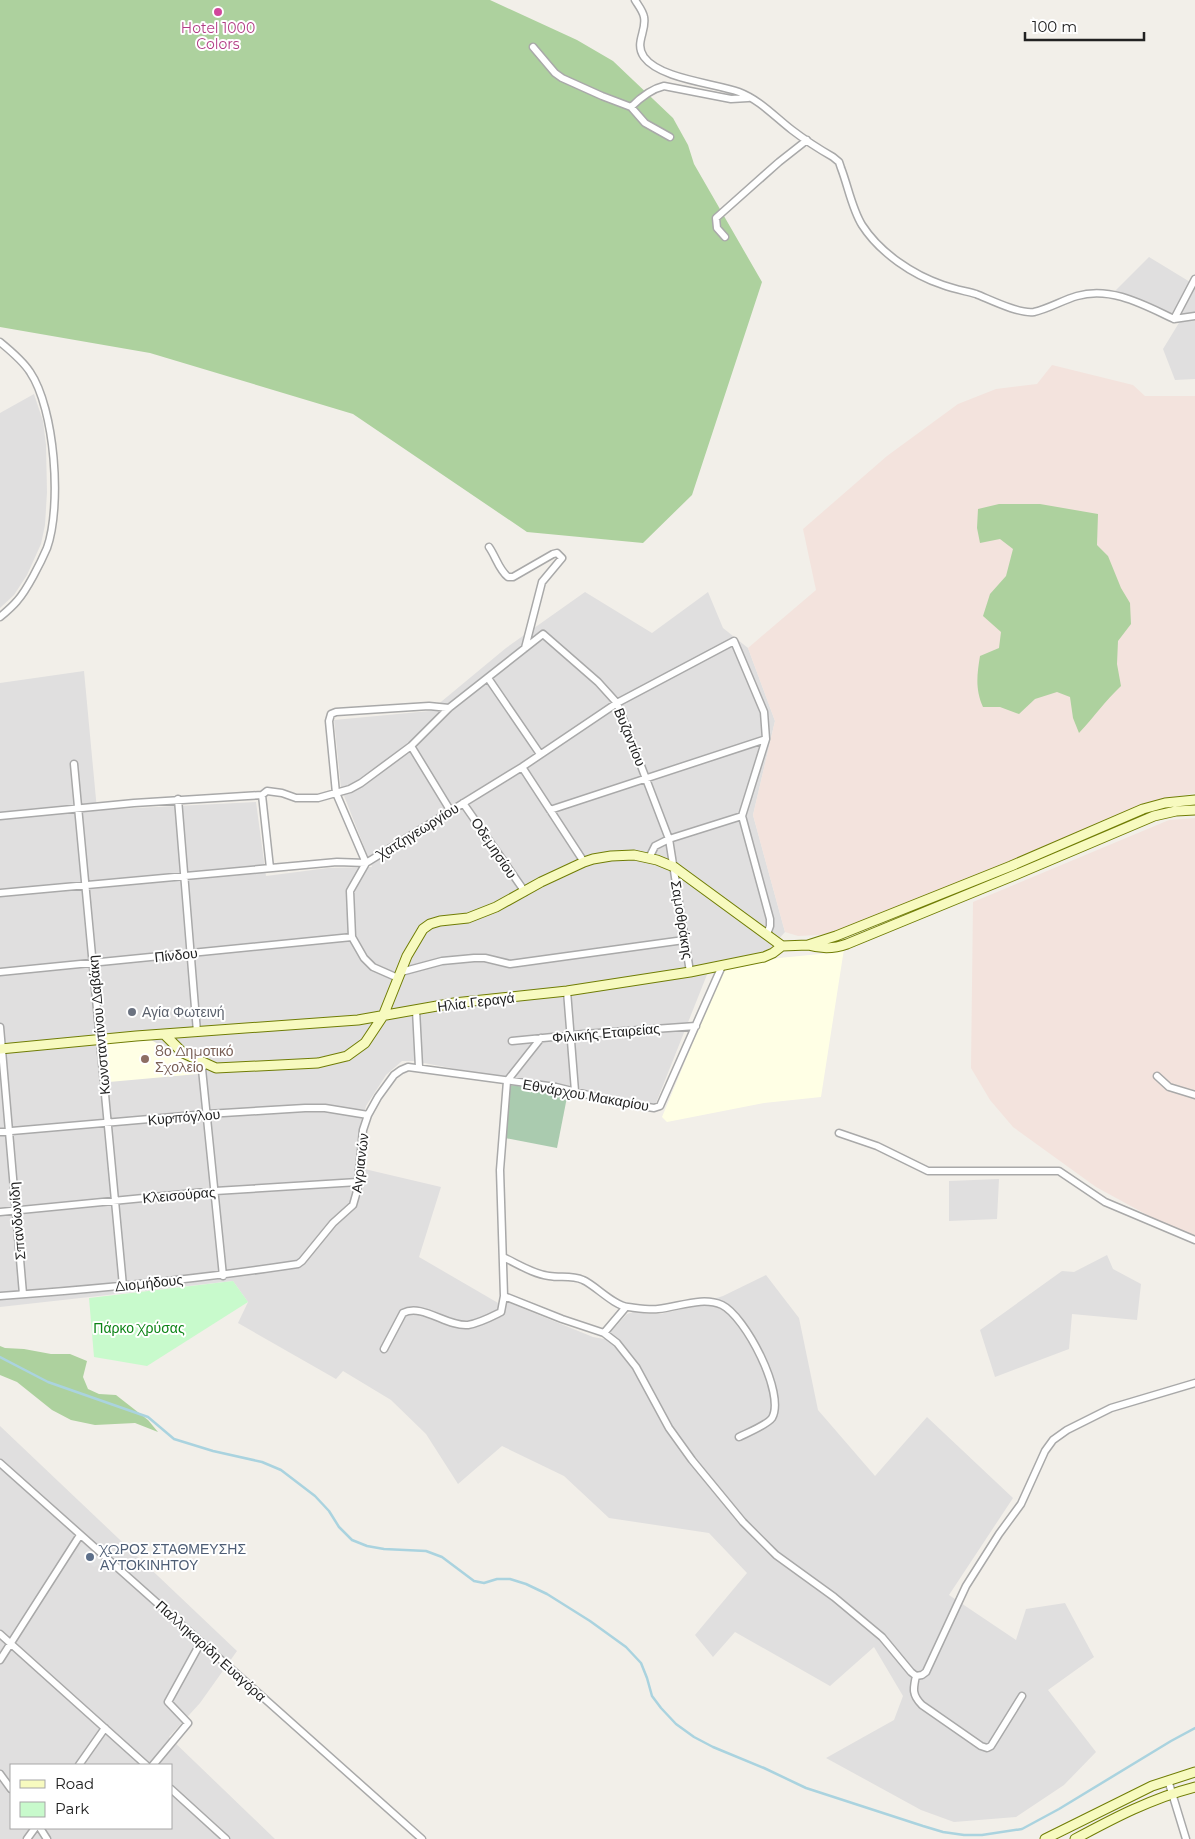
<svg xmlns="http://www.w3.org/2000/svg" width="1195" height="1839" font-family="Montserrat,sans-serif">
	<rect width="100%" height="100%" fill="#f2efe9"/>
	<path fill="#e0dfdf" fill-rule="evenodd" d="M 1149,257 L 1195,285 L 1195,379 L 1175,380 L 1163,349 L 1185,313 L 1172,315 L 1126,294 L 1114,292 Z
		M 34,394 L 43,421 L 46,445 L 47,492 L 45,525 L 41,544 L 27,575 L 14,595 L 0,608 L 0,413 Z
		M 585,592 L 652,633 L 708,592 L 723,628 L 748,648 L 775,721 L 753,815 L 785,932 L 768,951 L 712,962 L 656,1103 L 650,1104 L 618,1099 L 568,1086 L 568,1092 L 509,1085 L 505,1078 L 413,1061 L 402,1061 L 386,1075 L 366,1106 L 357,1143 L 356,1167 L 441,1187 L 419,1257 L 505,1307 L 507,1302 L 593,1337 L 604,1339 L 627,1314 L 636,1311 L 647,1314 L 660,1314 L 682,1309 L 723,1296 L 766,1275 L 799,1318 L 818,1410 L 875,1476 L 927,1417 L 1013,1498 L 949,1595 L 1016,1640 L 1026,1609 L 1065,1603 L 1094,1657 L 1048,1690 L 1096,1752 L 1064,1785 L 1016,1817 L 954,1822 L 921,1810 L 826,1758 L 894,1720 L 903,1696 L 874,1647 L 830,1686 L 735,1632 L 713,1657 L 695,1635 L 747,1573 L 709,1533 L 609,1518 L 564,1476 L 502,1446 L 458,1484 L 426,1434 L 391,1400 L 343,1371 L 336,1379 L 238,1323 L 248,1302 L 233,1281 L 0,1307 L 0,683 L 84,671 L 97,810 L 256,802 L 266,876 L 328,868 L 372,867 L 341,788 L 334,720 L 430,711 L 506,648 Z
		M 999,1179 L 997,1219 L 949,1221 L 949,1181 Z
		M 1107,1255 L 1113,1269 L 1141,1284 L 1137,1320 L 1072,1314 L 1069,1349 L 995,1377 L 980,1330 L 1062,1271 L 1074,1272 Z
		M 0,1426 L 237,1651 L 200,1703 L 169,1737 L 275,1839 L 0,1839 ZM 11,1765 L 171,1765 L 171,1828 L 11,1828 Z"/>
	<path fill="#ffffe5" d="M 844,949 L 821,1097 L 764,1103 L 667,1122 L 662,1117 L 723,970 L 779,958 L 830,953 Z
		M 148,1038 L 196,1067 L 200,1072 L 198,1074 L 109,1082 L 105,1042 Z"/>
	<path fill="#f3e3dd" d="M 1052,365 L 1133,385 L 1145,396 L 1195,396 L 1195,793 L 1160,800 L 838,934 L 798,936 L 785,932 L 753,815 L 775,721 L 748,648 L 816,590 L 803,529 L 887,456 L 958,404 L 996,389 L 1037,384 Z
		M 1195,818 L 1195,1238 L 1173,1229 L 1096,1187 L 1013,1127 L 990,1100 L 971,1068 L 973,902 L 1169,820 Z"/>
	<path fill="#add19e" d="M 0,0 L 490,0 L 577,40 L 613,61 L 673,118 L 688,145 L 694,164 L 762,282 L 692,495 L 643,543 L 527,532 L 353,414 L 150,353 L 0,327 Z
		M 999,504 L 1040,504 L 1098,514 L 1097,545 L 1108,556 L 1121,588 L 1130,603 L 1131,624 L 1118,641 L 1117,664 L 1121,686 C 1106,700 1094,717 1079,733 L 1073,718 L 1070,697 L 1057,692 L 1035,699 L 1019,714 L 1000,707 L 983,707 C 975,689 977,675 980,656 L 999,648 L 1001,632 L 983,616 L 990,594 L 1006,576 L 1013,549 L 1000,539 L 980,543 L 977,528 L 978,509 Z
		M 0,1346 L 5,1348 L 24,1349 L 51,1354 L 70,1354 L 87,1361 L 83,1377 L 88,1389 L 99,1394 L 116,1395 L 148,1420 L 158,1432 L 135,1423 L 95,1425 L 71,1420 L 52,1410 L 17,1382 L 0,1375 Z"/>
	<path fill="#aacbaf" d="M 509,1085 L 568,1092 L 557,1148 L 505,1138 Z"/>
	<path fill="#c8facc" d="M 233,1281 L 248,1302 L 147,1366 L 94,1357 L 89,1298 Z"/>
	<path fill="#e2e2e2" d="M 83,1544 L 104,1563 L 100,1567 L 97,1565 L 94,1567 L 77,1552 Z"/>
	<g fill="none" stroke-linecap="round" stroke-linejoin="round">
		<path stroke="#aad3df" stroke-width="2.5" d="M 0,1357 L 48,1382 L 148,1417 L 174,1439 L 213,1451 L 262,1462 L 281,1470 L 315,1496 L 329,1511 L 339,1527 L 352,1540 L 367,1546 L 384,1549 L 426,1551 L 442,1557 L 474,1581 L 484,1583 L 497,1579 L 510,1579 L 526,1584 L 547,1594 L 590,1621 L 626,1647 L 641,1663 L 647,1678 L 652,1696 L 661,1708 L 676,1724 L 694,1737 L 713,1747 L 764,1768 L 806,1788 L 923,1826 L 943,1832 L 964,1835 L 982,1835 L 1022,1829 L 1059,1809 L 1171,1741 L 1195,1728"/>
		<defs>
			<path id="street" d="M 635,0 C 638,5 643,11 644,17 C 647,31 634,43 644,57 C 660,79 714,83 739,92 C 760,100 775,117 792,130 C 805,140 819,149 833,157 L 839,162 L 841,168 C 848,186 852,209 862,225 C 880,253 913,275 943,285 C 954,289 965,291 976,294 C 991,300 1019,314 1034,312 C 1048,309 1063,300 1077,296 C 1111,286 1144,305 1174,319
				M 533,47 L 555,73 L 562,78 L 602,96 L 631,107 L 645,123 L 670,137
				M 631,107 C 640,98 651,89 664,86 L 731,99 L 748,98
				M 725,237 L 717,228 L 716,218 L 779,162 L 807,140
				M 1174,319 L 1195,279
				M 1174,319 L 1195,316
				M 0,342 C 11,351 23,361 30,372 C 55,409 62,506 47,548 C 41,562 27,590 17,601 C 12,607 6,612 0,617
				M 489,547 C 496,557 499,570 508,577 L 513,577 L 553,554 L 557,553 L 562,558 L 542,582 L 525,648
				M 488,678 L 540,754
				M 411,746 L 450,810
				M 74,764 L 123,1286
				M 522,767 L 584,862
				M 262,795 L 270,868
				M 178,799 L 197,1032
				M 463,803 L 525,892
				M 550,810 L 766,739
				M 0,816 L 134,803 L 262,795 L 267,791 L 282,793 L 296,798 L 318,798 L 350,789 L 361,783 L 411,746 L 449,708 L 543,634 L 598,682 L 617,703 L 669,839 L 690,972
				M 649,858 L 655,846 L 669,839 L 742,816
				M 0,893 L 337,862 L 366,863 L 522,767 L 617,703 L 734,641 L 764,712 L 766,739 L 742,816 L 770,919 L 770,926 L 767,934
				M 0,972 L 352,937
				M 401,972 L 442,961 L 474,958 L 485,958 L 510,964 L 684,940
				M 398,978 L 373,967 L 364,958 L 352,937 L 350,891 L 366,863 L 336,793 L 329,721 L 331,714 L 336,712 L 429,706 L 449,708
				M 567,991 L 575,1091
				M 416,1010 L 419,1067
				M 0,1027 L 23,1294
				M 512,1041 L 584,1034 L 696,1026
				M 205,1064 L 202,1069 L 223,1276
				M 1157,1076 L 1169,1087 L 1195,1095
				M 507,1081 L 541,1038
				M 0,1132 L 207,1114 L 305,1108 L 325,1108 L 368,1115
				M 839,1133 L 877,1146 L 928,1171 L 1059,1171 L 1105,1202 L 1195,1240
				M 0,1212 L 215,1191 L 358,1182
				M 503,1257 C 518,1264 533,1274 549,1276 C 560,1278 572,1275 583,1280 C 595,1285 614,1306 628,1307 C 637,1308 649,1310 658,1309 C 679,1307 702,1296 722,1305 C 745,1316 786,1394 772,1418 C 767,1425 747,1433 739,1437
				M 0,1296 C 100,1289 199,1279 298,1264 L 302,1261 L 333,1223 L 353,1205 L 357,1191 L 363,1130 L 368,1115 L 378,1097 L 394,1075 L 401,1070 L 408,1067 L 556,1087 L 617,1102 L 654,1108 L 660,1106 L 722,966
				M 504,1296 L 562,1319 L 604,1333 L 617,1343 L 636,1367 L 669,1428 L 692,1460 L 743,1522 L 776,1555 L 834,1597 L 882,1637 L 911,1672 L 916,1676 L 922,1675 L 926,1672 L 966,1586 L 999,1534 L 1021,1504 L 1045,1451 L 1053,1440 L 1067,1430 L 1111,1408 L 1195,1383
				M 604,1333 L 626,1307
				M 384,1349 L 403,1313 C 422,1303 447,1327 468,1325 C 480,1323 491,1317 501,1312 L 504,1296 L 500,1170 L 507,1081
				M 0,1463 L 422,1839
				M 0,1634 L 146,1765
				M 0,1660 L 80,1535
				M 916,1676 C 913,1689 912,1695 922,1705 L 981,1746 L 987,1748 L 991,1746 L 1022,1696
				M 79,1765 L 105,1728
				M 153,1765 L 188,1723 L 168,1702 L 201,1642
				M 0,1774 L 11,1789
				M 1168,1780 L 1186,1839
				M 171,1789 L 226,1839
				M 40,1828 L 47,1839
				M 27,1839 L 35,1828"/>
			<path id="secondary" d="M 808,945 C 822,949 833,949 847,944 L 1015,875 L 1154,816 L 1176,811 L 1195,810
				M 782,946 L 808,945 L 836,936 L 1011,866 L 1143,809 L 1165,803 L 1195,800
				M 165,1035 L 183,1053 L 216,1068 L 318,1063 L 347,1056 L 365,1043 L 383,1016 L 407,956 L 423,929 L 430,924 L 440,921 L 468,918 L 496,907 L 541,882 L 584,862 L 593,859 L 611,856 L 634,855 L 657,860 L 674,867 L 782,946
				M 0,1049 L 136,1036 L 358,1020 L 454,1003 L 567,991 L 690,972 L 764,957 L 773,953 L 782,946
				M 1045,1839 L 1152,1786 L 1195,1772
				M 1075,1839 C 1114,1818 1152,1798 1195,1787"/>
		</defs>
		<use href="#street" stroke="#a9a9a9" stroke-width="9"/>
		<use href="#secondary" stroke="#707d05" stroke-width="11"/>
		<use href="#street" stroke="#fff" stroke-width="6"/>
		<use href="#secondary" stroke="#f7fabf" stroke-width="9"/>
	</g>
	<circle fill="#d1479c" stroke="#fff" stroke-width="2" cx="218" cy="12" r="5"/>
	<circle fill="#6b7280" stroke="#fff" stroke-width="2" cx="132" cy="1012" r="5"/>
	<circle fill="#8d6e63" stroke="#fff" stroke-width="2" cx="145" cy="1059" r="5"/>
	<circle fill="#5c6f8a" stroke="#fff" stroke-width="2" cx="90" cy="1557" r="5"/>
	<g text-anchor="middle" stroke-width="4" stroke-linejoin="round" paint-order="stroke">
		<g font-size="14" fill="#b23c85" stroke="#fff">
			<text x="218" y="33">Hotel 1000<tspan x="218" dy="16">Colors</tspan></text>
		</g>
		<g font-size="14" fill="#222" stroke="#fff">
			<text transform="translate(630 737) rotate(68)" y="5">Βυζαντίου</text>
			<text transform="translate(418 831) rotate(-32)" y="5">Χατζηγεωργίου</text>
			<text transform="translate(494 848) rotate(56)" y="5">Οδεμησίου</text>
			<text transform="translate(682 920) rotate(81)" y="5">Σαμοθράκης</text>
			<text transform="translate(176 955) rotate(-6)" y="5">Πίνδου</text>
			<text transform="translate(476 1002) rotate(-7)" y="5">Ηλία Γεραγά</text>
			<text transform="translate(99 1025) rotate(-95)" y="5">Κωνσταντίνου Δαβάκη</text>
			<text transform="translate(606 1033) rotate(-5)" y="5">Φιλικής Εταιρείας</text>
			<text transform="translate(586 1095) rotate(10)" y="5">Εθνάρχου Μακαρίου</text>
			<text transform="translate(184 1117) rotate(-5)" y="5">Κυρπόγλου</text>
			<text transform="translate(360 1163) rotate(-83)" y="5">Αγριανών</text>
			<text transform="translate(179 1195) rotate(-5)" y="5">Κλεισούρας</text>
			<text transform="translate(17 1221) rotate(-95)" y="5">Σπανδωνίδη</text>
			<text transform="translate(149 1283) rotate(-6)" y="5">Διομήδους</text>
			<text transform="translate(211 1651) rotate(42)" y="5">Παλληκαρίδη Ευαγόρα</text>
		</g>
		<g font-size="14" fill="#5b616d" stroke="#fff" text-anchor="start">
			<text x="142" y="1017">Αγία Φωτεινή</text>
		</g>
		<g font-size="14" fill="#785e54" stroke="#fff" text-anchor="start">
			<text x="155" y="1056">8ο Δημοτικό<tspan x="155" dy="16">Σχολείο</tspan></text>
		</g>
		<g font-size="14" fill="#0c8416" stroke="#fff">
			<text x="139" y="1333">Πάρκο Χρύσας</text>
		</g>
		<g font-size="14" fill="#4e5e75" stroke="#fff" text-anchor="start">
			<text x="100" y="1554">ΧΩΡΟΣ ΣΤΑΘΜΕΥΣΗΣ<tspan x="100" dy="16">ΑΥΤΟΚΙΝΗΤΟΥ</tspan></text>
		</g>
	</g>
	<rect x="10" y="1764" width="162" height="65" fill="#ffffff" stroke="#a7a7a7"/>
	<rect x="20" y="1780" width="25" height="8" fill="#f7fabf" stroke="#a7a7a7"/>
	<text x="55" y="1789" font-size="15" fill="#222222">Road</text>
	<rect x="20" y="1802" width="25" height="15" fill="#c8facc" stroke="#a7a7a7"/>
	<text x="55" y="1814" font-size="15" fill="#222222">Park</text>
	<path d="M1025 32v8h119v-8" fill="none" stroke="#222222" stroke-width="2.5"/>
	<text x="1032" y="32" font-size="15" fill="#222222" stroke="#ffffff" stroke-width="4" paint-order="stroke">100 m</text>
</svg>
